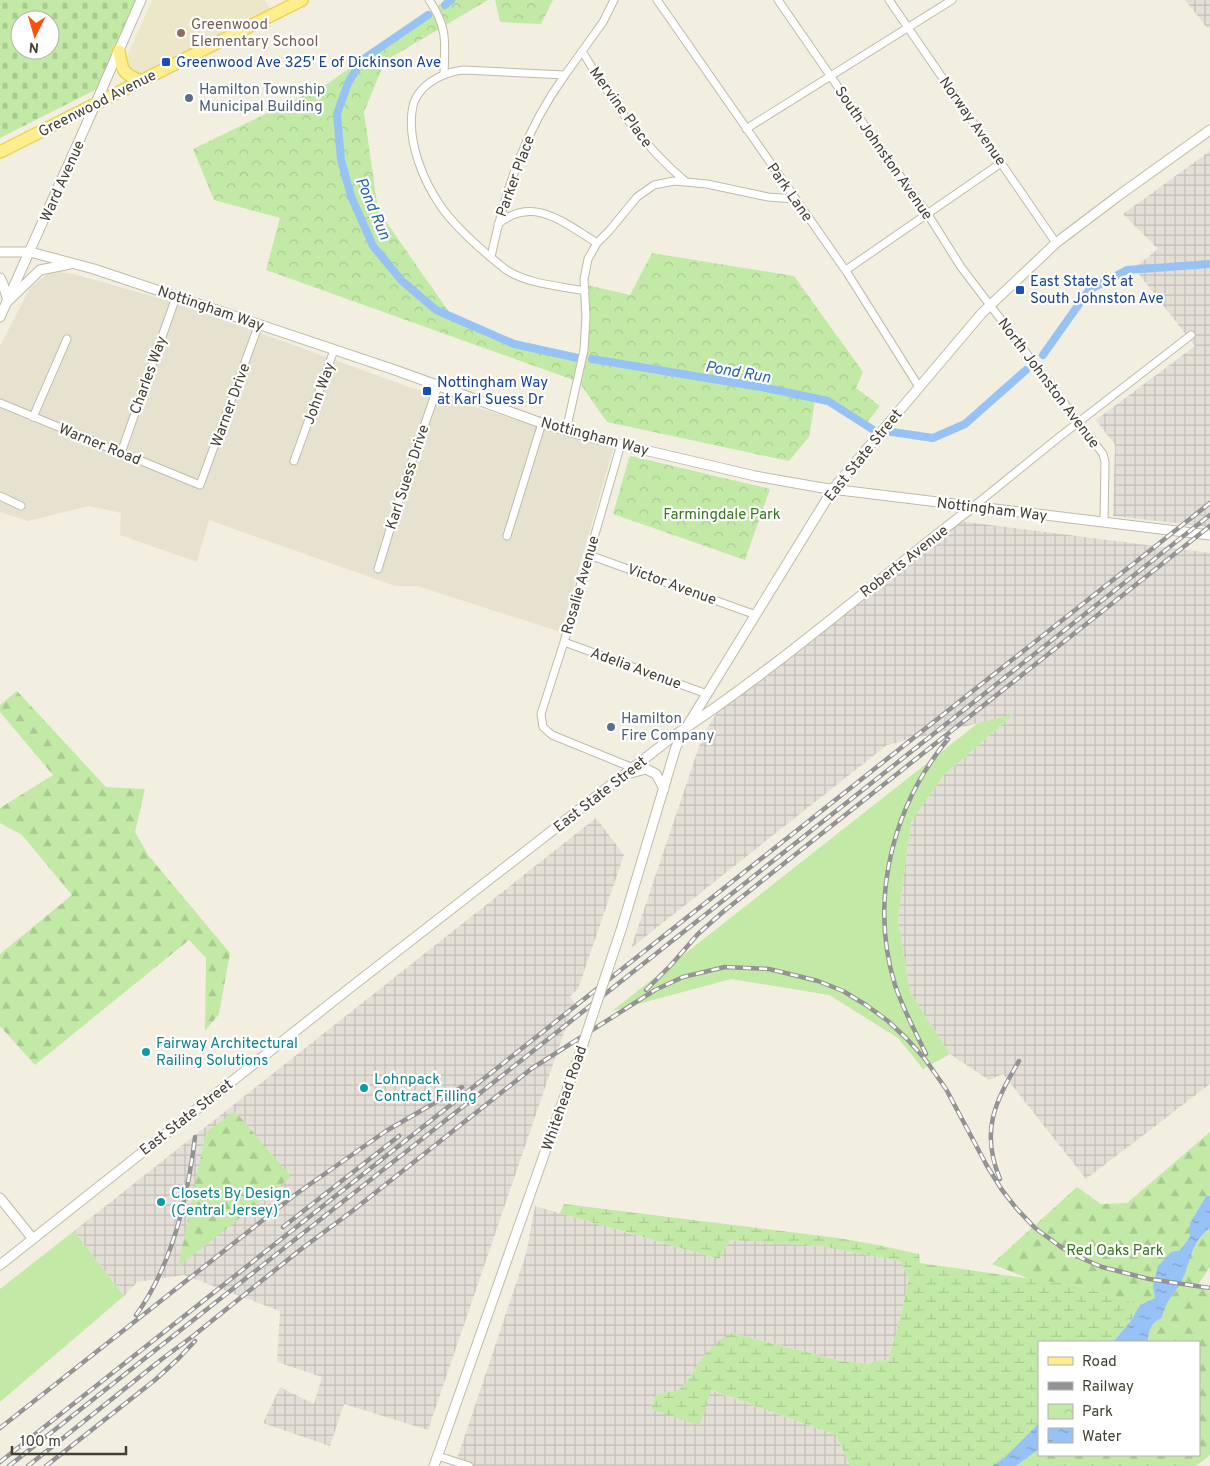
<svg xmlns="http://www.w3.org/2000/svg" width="1210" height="1466" font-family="Overpass,sans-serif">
	<defs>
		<pattern id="industrial-grid" width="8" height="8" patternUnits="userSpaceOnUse" patternTransform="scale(1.25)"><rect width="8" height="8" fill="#e3dfd7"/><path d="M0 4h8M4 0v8" fill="none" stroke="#c4c0b9"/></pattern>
		<pattern id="forest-firs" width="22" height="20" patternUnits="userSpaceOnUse" patternTransform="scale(1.25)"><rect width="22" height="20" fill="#c2eaa6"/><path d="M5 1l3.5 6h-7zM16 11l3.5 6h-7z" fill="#a8ca8f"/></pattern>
		<pattern id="wetland-marsh" width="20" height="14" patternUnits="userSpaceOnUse" patternTransform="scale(1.25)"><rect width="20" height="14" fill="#c2eaa6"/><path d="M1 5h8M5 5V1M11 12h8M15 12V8" fill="none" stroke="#a8ca8f"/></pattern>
		<pattern id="cemetery-stones" width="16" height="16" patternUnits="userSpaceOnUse" patternTransform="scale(1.25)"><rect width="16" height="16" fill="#c2eaa6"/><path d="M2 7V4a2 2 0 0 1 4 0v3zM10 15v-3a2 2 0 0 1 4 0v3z" fill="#a8ca8f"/></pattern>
		<pattern id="park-crowns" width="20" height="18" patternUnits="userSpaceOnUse" patternTransform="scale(1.25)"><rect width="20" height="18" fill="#c2eaa6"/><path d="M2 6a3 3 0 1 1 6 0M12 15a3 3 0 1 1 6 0" fill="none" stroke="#a8ca8f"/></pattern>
		<pattern id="water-ripples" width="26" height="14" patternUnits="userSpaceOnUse" patternTransform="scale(1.25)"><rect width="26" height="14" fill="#97c2f5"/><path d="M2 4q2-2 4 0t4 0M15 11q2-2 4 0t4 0" fill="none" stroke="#7d9fc7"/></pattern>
	</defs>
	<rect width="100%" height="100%" fill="#f2efe1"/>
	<path fill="#e6e2cf" d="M 51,271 L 74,274 L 180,304 L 409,387 L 613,449 L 561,632 L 417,586 L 395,586 L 209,520 L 197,562 L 120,535 L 121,513 L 89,506 L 28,521 L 0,512 L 0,346 L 30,288 Z"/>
	<path fill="url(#industrial-grid)" d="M 1185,0 L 1210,0 L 1210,27 L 1208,29 Z
		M 1210,151 L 1210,527 L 1113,516 L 1115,445 L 1096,420 L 1195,346 L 1134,268 L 1158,249 L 1123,214 Z
		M 959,521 L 1210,553 L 1210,1084 L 1086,1179 L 1003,1074 L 989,1080 L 950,1054 L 910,992 L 898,920 L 911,822 L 943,776 L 1013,715 L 887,745 L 631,948 L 703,735 L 723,703 Z
		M 596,818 L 624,855 L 578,989 L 570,996 L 574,1003 L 428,1430 L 344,1404 L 330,1446 L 263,1423 L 280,1387 L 314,1404 L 322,1377 L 277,1362 L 280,1311 L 184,1275 L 137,1282 L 124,1296 L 74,1231 Z
		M 535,1206 L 719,1259 L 730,1240 L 820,1246 L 900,1261 L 909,1278 L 897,1331 L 888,1361 L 879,1360 L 869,1364 L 841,1361 L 732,1333 L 703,1356 L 686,1383 L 677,1391 L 656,1394 L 651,1409 L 701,1422 L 710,1390 L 836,1435 L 850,1466 L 467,1466 L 456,1462 L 526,1254 Z"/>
	<path fill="#ede7c9" d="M 152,0 L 264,0 L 272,10 L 146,73 L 140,75 L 129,73 L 125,62 L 127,56 Z"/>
	<path fill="#c2eaa6" d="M 1014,714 L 943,776 L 911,822 L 898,920 L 910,992 L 950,1054 L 923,1069 L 898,1038 L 829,995 L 731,979 L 612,1011 L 978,723 Z
		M 74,1231 L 124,1296 L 0,1402 L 0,1289 Z"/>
	<path fill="url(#forest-firs)" d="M 17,691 L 106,787 L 145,789 L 135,832 L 148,855 L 230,953 L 219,1014 L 205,1031 L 206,958 L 189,940 L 35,1065 L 0,1026 L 0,954 L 72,895 L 22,835 L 0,823 L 0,808 L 53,775 L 0,712 L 0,705 Z
		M 235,1111 L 291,1177 L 178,1267 L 206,1132 Z
		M 1210,1132 L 1210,1196 L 1206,1196 L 1190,1223 L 1190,1237 L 1180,1250 L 1171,1252 L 1156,1298 L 1140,1305 L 1075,1285 L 1032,1280 L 992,1264 L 1077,1187 L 1101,1204 L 1127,1203 Z
		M 1210,1228 L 1210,1267 L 1197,1286 L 1210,1292 L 1210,1455 L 1196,1466 L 1016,1466 L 1039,1449 L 1039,1455 L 1199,1455 L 1199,1342 L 1146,1342 L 1148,1341 C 1148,1330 1152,1321 1162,1317 C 1164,1307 1167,1299 1175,1292 C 1185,1270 1191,1244 1210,1228 Z"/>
	<path fill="url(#wetland-marsh)" d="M 564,1204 L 838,1238 L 878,1245 L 919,1254 L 920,1263 L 1075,1285 L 1140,1305 L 1130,1322 L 1113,1342 L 1039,1342 L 1039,1423 L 1004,1458 L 992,1466 L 850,1466 L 836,1435 L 711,1390 L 701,1422 L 698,1425 L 651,1409 L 656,1394 L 677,1391 L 686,1383 L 703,1356 L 721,1339 L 732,1333 L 841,1361 L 869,1364 L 879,1360 L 888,1361 L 897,1331 L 909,1278 L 900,1261 L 820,1246 L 730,1240 L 719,1259 L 560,1213 Z"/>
	<path fill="url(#cemetery-stones)" fill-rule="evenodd" d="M 0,0 L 144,0 L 107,84 L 0,138 ZM 20,20 L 50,20 L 50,50 L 20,50 Z"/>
	<path fill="url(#park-crowns)" d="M 446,0 L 488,0 L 385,61 L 364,112 L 378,210 L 451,315 L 521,348 L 584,355 L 587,285 L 630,295 L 652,253 L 794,276 L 863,372 L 856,388 L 880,406 L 865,425 L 816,395 L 809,437 L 789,461 L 607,422 L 579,382 L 266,270 L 280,218 L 214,200 L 193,149 L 327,84 Z
		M 495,0 L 553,0 L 541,24 L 500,22 Z
		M 631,456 L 770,489 L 745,560 L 613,514 L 629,458 Z"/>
	<path fill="url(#water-ripples)" d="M 1206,1196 L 1210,1196 L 1210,1228 C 1190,1244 1192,1259 1182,1280 C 1174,1296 1166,1298 1162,1318 C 1152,1321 1148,1331 1148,1341 L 1146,1342 L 1113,1342 L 1130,1322 L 1140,1305 L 1155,1298 L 1153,1286 L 1158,1266 L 1171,1252 L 1180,1250 L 1190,1237 L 1190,1223 Z
		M 1039,1423 L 1039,1449 L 1016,1466 L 992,1466 L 1004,1458 Z"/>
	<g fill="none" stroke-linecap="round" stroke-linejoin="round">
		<path stroke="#97c2f5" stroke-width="8" d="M 445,5 L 451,0
			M 428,15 L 362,60 L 348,83 L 337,114 L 341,160 L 351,196 L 373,246 L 402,281 L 436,310 L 514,344 L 578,358
			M 1043,355 L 1089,290 L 1127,270 L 1210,264
			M 592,359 L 761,387 L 828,401 L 872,429
			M 892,432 L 933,438 L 965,424 L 1026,370"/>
		<defs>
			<path id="minor" d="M 429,0 C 448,27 445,43 444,74
				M 657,0 L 848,274 L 919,387
				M 778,0 L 892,165 L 927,213 L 961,267 L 1103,454 L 1105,462 L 1104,522
				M 889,0 L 1056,243
				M 582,51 C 611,99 641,144 685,181
				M 746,129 L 952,0
				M 498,224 C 534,195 564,223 597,243
				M 491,257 C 505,190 525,130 565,75
				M 846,270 L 1001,163
				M 585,291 C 560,286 526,284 505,269 C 485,253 454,226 440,205 C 423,180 408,143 412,112 C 414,87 441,72 464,70 L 565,75 L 603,22 L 614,0
				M 0,403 L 200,485 L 259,324
				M 33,417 L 67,339
				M 566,431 L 584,350 L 586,317 L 584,279 L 588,259 L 597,243 L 609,231 L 637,197 L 654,185 L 674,181 L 707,184 L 768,197 L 795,199
				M 621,444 L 564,642 L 541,714 L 543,727 L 552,735 L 633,768
				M 121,453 L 176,297
				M 294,461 L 334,350
				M 0,496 L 21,506
				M 974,506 L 1058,438 L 1191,335
				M 507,536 L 542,423
				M 589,555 L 756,615
				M 378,569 L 402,490 L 438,386
				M 564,642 L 707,694
				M 438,1456 L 469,1466"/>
			<path id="tertiary" d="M 0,252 L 30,252 L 94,269 L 395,370 L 544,424 L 589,437 L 755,476 L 823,488 L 1210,535
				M 0,278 L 3,284 L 8,301 L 40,270 L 70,264
				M 0,317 L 87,123 L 141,0
				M 627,774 L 646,769 L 656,774 L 664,789
				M 622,927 L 676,747 L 686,728 L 833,489 L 982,313 L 1056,243 L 1118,196 L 1210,130
				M 0,1198 L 33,1239
				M 0,1265 L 346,991 L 675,735 C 780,666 874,582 974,506
				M 434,1466 L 579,1056"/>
			<path id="primary" d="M 119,51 C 122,71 123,74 141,81
				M 0,152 L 302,0"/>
		</defs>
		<use href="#minor" stroke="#c0bba6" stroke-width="9"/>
		<use href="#tertiary" stroke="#c0bba6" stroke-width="11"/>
		<use href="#primary" stroke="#ebd356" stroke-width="14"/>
		<use href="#minor" stroke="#fff" stroke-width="7"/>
		<use href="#tertiary" stroke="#fff" stroke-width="9"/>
		<use href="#primary" stroke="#ffee8d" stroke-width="11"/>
		<defs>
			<path id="rail" d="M 646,990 L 671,965 L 698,934 L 724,911 L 1210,526
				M 926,1054 C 915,1031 903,1009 895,985 C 869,900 892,807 948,739
				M 1000,1179 C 980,1131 995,1102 1019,1061
				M 283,1227 L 399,1136
				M 136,1315 C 172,1266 188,1196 195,1137
				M 0,1428 L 296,1194 L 386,1131 L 462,1087
				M 0,1462 L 1210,503
				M 9,1466 L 1210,515
				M 28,1466 L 162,1359 L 193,1336 L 300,1250 L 351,1212 L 531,1069 L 655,990 L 683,977 L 725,967 L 769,969 L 818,981 L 843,991 L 866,1005 L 888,1021 L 907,1039 L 925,1059 L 946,1089 L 987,1166 L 1002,1190 L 1017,1209 L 1035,1228 L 1061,1247 L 1081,1258 L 1102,1267 L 1149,1279 L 1210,1288
				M 46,1466 L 155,1380 L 178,1359 L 195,1341"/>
		</defs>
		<use href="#rail" stroke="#939393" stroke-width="4.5"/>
		<use href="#rail" stroke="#fff" stroke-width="2.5" stroke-dasharray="8" stroke-linecap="butt"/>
		<defs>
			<path id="tertiary-bridge" d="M 579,1056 L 622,927"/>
		</defs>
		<use href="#tertiary-bridge" stroke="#c0bba6" stroke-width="11" stroke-linecap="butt"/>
		<use href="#tertiary-bridge" stroke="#fff" stroke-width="9"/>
	</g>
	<circle fill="#8d6e63" stroke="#fff" stroke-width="2" cx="181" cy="33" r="5"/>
	<g fill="#1a4fb4" stroke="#fff" stroke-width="2">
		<rect x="161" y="57" width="10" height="10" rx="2.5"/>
		<rect x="1015" y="285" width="10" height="10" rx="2.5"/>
		<rect x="422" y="386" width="10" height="10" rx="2.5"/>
	</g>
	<g fill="#5c6f8a" stroke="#fff" stroke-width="2">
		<circle cx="189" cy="98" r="5"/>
		<circle cx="611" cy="727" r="5"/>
	</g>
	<g fill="#0f9aa8" stroke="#fff" stroke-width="2">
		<circle cx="146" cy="1052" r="5"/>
		<circle cx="364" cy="1088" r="5"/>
		<circle cx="161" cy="1202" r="5"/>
	</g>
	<g text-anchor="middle" stroke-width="4.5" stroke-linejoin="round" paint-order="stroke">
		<g font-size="15" fill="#785e54" stroke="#fff" text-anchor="start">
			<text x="191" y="29">Greenwood<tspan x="191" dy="17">Elementary School</tspan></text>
		</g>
		<g font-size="15" fill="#164399" stroke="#fff" text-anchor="start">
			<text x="176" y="67">Greenwood Ave 325' E of Dickinson Ave</text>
			<text x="1030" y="286">East State St at<tspan x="1030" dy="17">South Johnston Ave</tspan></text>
			<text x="437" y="387">Nottingham Way<tspan x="437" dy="17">at Karl Suess Dr</tspan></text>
		</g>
		<g font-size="15" fill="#4e5e75" stroke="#fff" text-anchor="start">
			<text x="199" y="94">Hamilton Township<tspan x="199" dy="17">Municipal Building</tspan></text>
			<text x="621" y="723">Hamilton<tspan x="621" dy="17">Fire Company</tspan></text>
		</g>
		<g font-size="15" fill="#433f32" stroke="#fff">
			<text transform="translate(97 103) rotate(-27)" y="5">Greenwood Avenue</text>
			<text transform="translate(621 107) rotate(54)" y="5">Mervine Place</text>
			<text transform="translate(973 121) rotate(55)" y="5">Norway Avenue</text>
			<text transform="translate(884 153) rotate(55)" y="5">South Johnston Avenue</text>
			<text transform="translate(515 176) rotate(-70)" y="5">Parker Place</text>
			<text transform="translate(62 181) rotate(-66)" y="5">Ward Avenue</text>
			<text transform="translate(790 192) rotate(55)" y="5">Park Lane</text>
			<text transform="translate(211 308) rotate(19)" y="5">Nottingham Way</text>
			<text transform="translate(148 375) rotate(-70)" y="5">Charles Way</text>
			<text transform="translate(1049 383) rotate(53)" y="5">North Johnston Avenue</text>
			<text transform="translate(319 393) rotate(-70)" y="5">John Way</text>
			<text transform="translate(230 405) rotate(-70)" y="5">Warner Drive</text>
			<text transform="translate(595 436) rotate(15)" y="5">Nottingham Way</text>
			<text transform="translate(100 444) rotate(22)" y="5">Warner Road</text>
			<text transform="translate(863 455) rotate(-51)" y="5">East State Street</text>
			<text transform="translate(407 477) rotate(-72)" y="5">Karl Suess Drive</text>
			<text transform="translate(992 509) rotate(7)" y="5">Nottingham Way</text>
			<text transform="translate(904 561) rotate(-38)" y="5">Roberts Avenue</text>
			<text transform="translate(672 584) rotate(20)" y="5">Victor Avenue</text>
			<text transform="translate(580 585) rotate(-74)" y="5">Rosalie Avenue</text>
			<text transform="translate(636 668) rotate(20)" y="5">Adelia Avenue</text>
			<text transform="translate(600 794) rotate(-38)" y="5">East State Street</text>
			<text transform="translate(564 1098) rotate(-71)" y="5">Whitehead Road</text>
			<text transform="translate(186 1117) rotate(-38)" y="5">East State Street</text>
		</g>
		<g font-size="15" fill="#377822" stroke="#fff">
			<text x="722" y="519">Farmingdale Park</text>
			<text x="1115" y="1255">Red Oaks Park</text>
		</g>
		<g font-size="15" fill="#0d838f" stroke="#fff" text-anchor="start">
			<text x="156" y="1048">Fairway Architectural<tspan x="156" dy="17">Railing Solutions</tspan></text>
			<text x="374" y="1084">Lohnpack<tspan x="374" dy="17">Contract Filling</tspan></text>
			<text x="171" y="1198">Closets By Design<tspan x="171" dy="17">(Central Jersey)</tspan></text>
		</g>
		<g font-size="16" font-style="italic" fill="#2565b5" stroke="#fff">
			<text transform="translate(374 208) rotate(67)" y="6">Pond Run</text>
			<text transform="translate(738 371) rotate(10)" y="6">Pond Run</text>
		</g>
	</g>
	<rect x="1038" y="1341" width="162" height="115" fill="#ffffff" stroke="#b4b2ad"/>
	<rect x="1048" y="1357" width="25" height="8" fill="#ffee8d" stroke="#b4b2ad"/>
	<text x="1082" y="1366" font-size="15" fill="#433f32">Road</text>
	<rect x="1048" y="1382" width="25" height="8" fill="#939393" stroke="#b4b2ad"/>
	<text x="1082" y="1391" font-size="15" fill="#433f32">Railway</text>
	<rect x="1048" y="1404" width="25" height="15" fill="url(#park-crowns)" stroke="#b4b2ad"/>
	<text x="1082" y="1416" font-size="15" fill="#433f32">Park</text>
	<rect x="1048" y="1428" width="25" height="15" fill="url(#water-ripples)" stroke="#b4b2ad"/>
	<text x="1082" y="1441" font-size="15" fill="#433f32">Water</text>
	<g transform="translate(35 35) rotate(185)"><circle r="24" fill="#ffffff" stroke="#b4b2ad"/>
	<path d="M0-4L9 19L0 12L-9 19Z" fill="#ff510b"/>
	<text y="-8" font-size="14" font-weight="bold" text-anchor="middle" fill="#433f32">N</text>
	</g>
	<path d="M12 1446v8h114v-8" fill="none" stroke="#433f32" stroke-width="2.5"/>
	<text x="20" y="1446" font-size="15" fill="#433f32" stroke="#ffffff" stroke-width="4" paint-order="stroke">100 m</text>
</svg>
